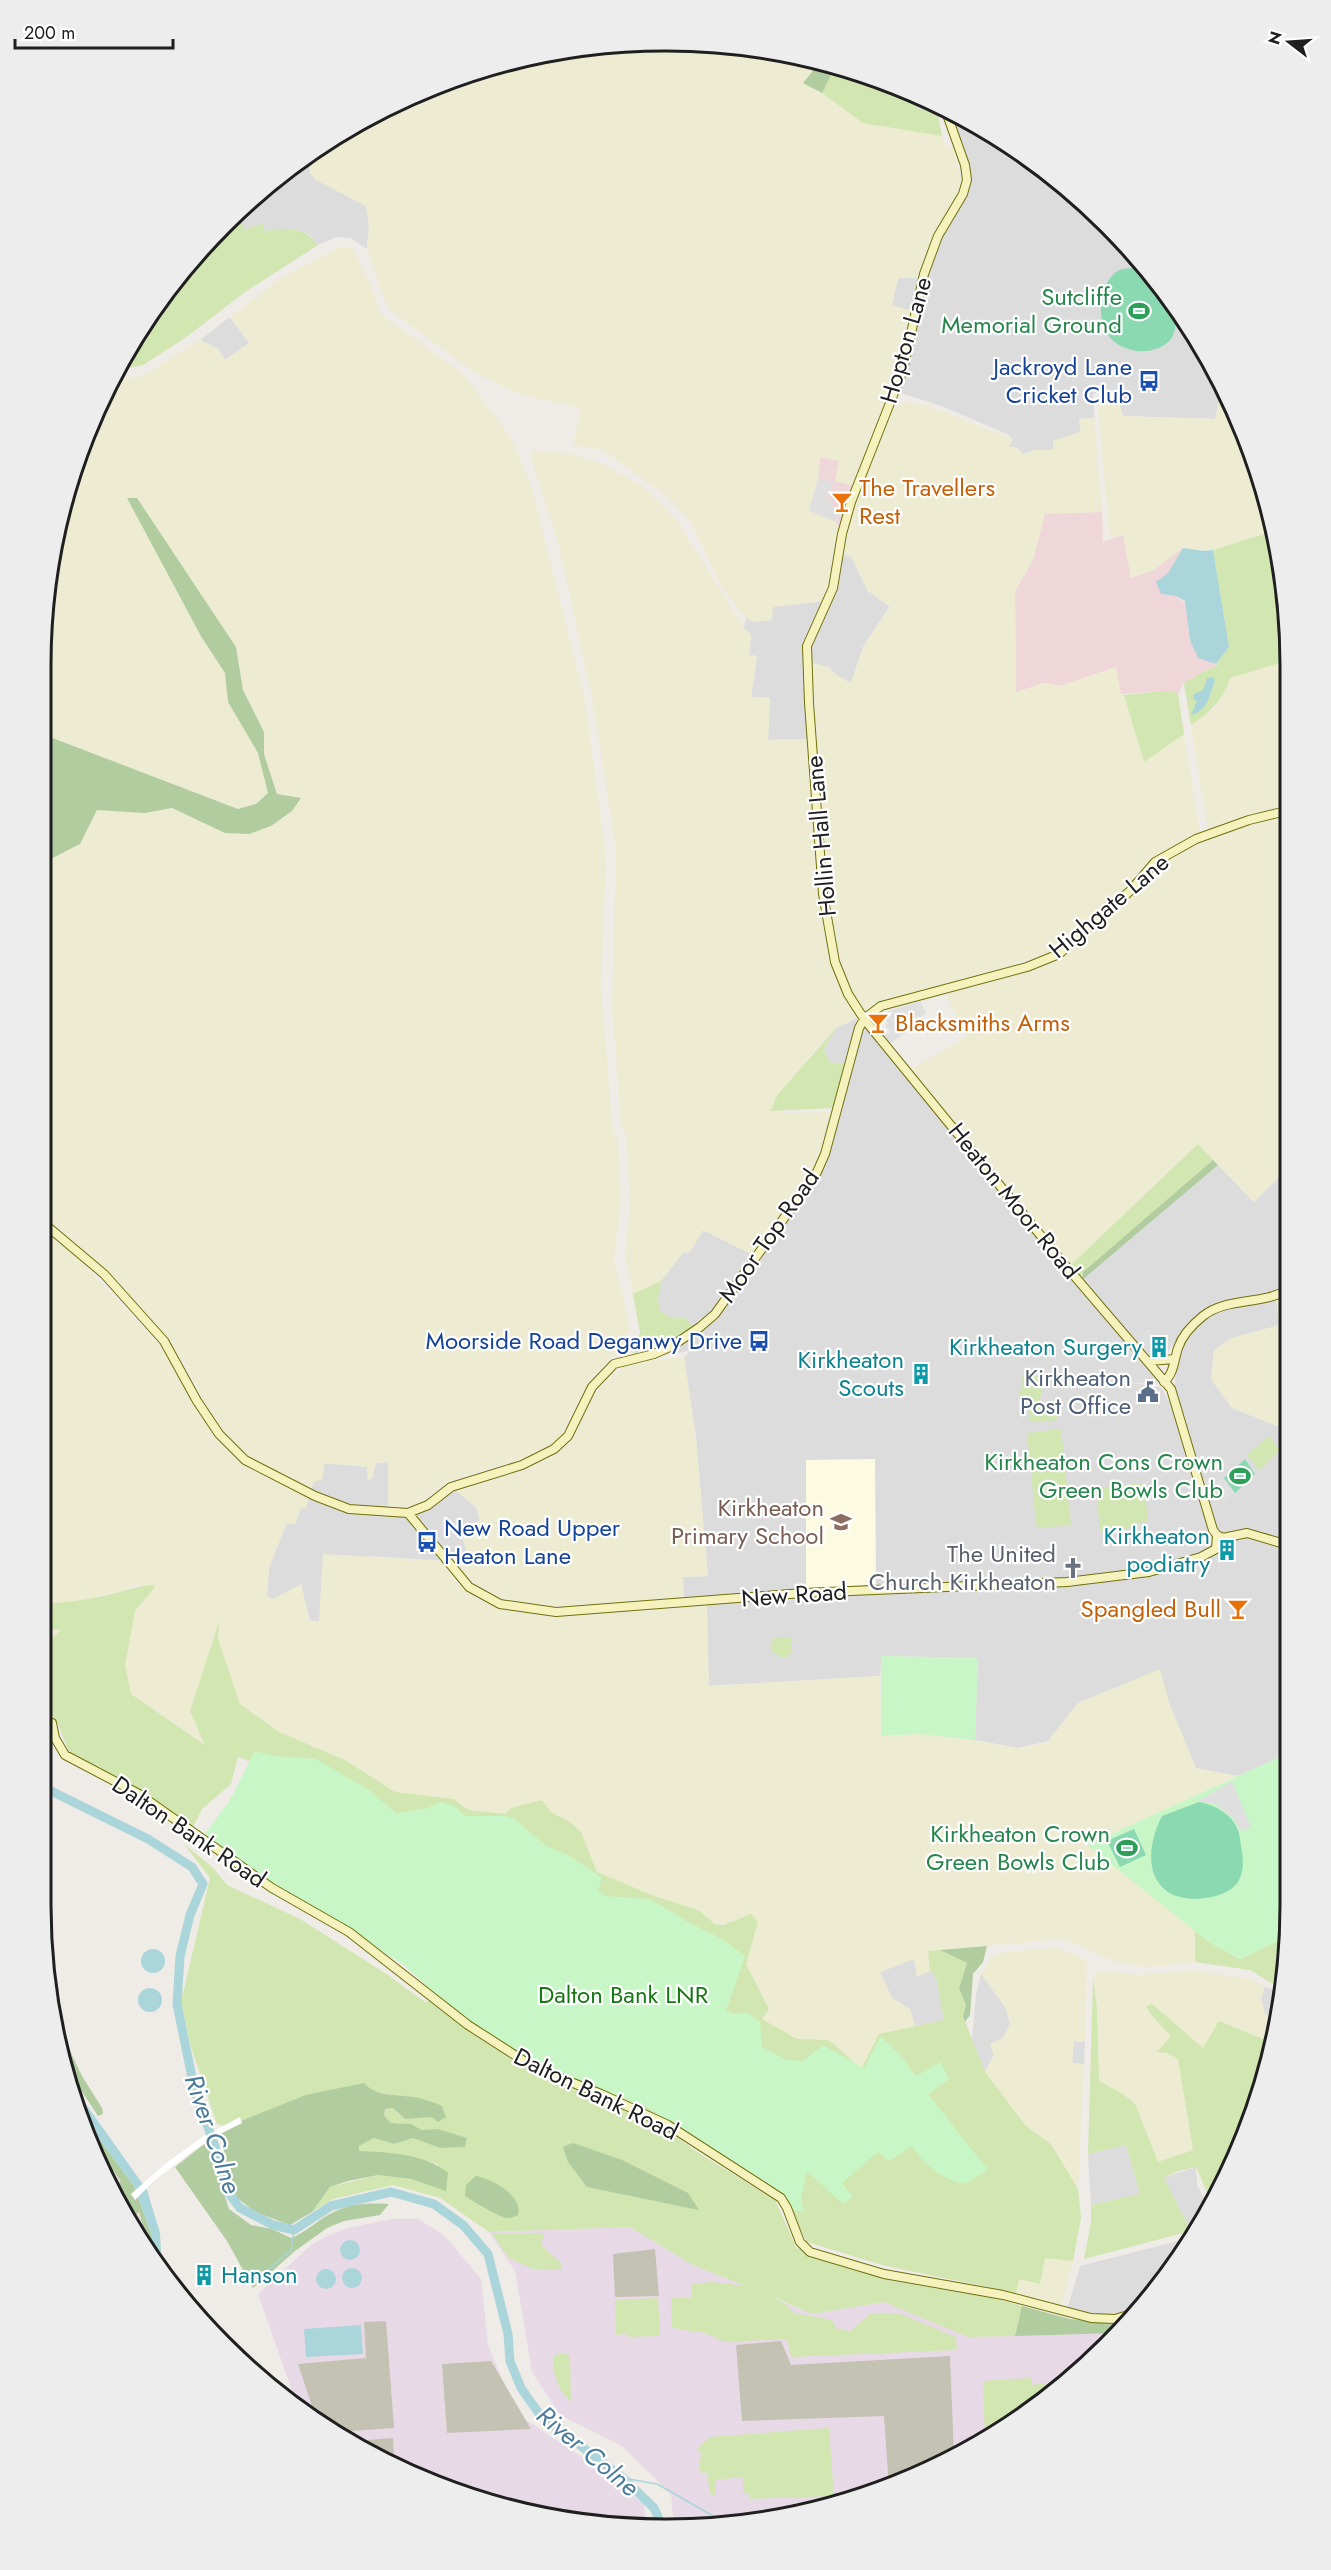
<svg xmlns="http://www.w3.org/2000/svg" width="1331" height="2570" font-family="Jost,sans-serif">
	<rect width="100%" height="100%" fill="#efebe6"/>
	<path fill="#dddcdd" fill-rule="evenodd" d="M 914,95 L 942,105 L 1077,195 L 1185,318 L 1226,394 L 1220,394 L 1216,419 L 1123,416 L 1115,391 L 1093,394 L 1095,424 L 1094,418 L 1079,419 L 1081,432 L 1053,441 L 1054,450 L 1036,450 L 1023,454 L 1009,447 L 1013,439 L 1007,434 L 944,407 L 895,391 L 916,315 L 892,305 L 898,278 L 920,278 L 967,180 L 945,109 L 918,110 Z
		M 317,150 L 309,172 L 316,180 L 366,206 L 369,225 L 367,249 L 351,238 L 336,237 L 318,245 L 309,234 L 295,229 L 264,231 L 262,223 L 244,230 L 238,212 L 250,208 L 249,200 L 254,195 Z
		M 230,317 L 249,343 L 225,360 L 218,349 L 200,340 Z
		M 843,554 L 851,556 L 868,591 L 890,606 L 863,647 L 851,684 L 836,675 L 829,667 L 805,664 L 807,739 L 768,740 L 770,698 L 751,697 L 757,656 L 749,655 L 751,635 L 744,628 L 746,618 L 755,622 L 773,607 L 824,601 L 831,602 Z
		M 857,1018 L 844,1064 L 829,1062 L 824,1050 L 836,1028 Z
		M 864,1019 L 1081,1280 L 1218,1165 L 1254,1202 L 1287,1169 L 1287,1291 L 1276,1301 L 1280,1325 L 1232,1338 L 1214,1350 L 1211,1379 L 1232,1408 L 1288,1430 L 1289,1753 L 1238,1776 L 1196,1769 L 1169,1703 L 1160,1670 L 1078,1703 L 1048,1741 L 1018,1748 L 975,1740 L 978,1658 L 882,1656 L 880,1676 L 708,1686 L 707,1606 L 704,1601 L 684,1599 L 682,1577 L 708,1576 L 696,1438 L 684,1357 L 690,1351 L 658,1356 L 715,1314 L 807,1188 ZM 1194,1321 L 1180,1351 L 1174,1386 L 1171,1389 L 1180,1422 L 1161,1387 L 1133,1383 L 1164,1382 L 1124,1332 L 1150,1356 L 1168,1354 L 1170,1348 Z
		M 703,1230 L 751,1254 L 711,1311 L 694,1327 L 684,1317 L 672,1318 L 660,1311 L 658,1299 L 661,1281 L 683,1252 L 690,1252 Z
		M 389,1462 L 388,1509 L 345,1503 L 311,1489 L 324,1463 L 367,1467 L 368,1481 L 377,1463 Z
		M 451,1487 L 476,1507 L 480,1521 L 467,1552 L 443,1561 L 371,1556 L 319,1621 L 310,1621 L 267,1596 L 269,1567 L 287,1523 L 309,1497 L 339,1505 L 408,1513 L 428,1505 Z
		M 914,1959 L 917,1977 L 930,1971 L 936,1976 L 944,2020 L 915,2026 L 910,2009 L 892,1998 L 880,1972 Z
		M 981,1974 L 1006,2008 L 1010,2024 L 985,2072 L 972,2040 L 976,1995 Z
		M 1265,1987 L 1281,1992 L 1276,2017 L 1265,2015 L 1261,1998 Z
		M 1074,2041 L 1085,2042 L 1084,2064 L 1072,2064 Z
		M 1126,2145 L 1140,2194 L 1091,2205 L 1088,2154 Z
		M 1196,2167 L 1197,2185 L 1209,2208 L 1193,2234 L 1163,2178 Z
		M 1190,2238 L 1162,2285 L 1141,2308 L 1116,2317 L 1067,2310 L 1080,2266 Z"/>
	<path fill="#efd7d9" d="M 820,457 L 839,460 L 854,486 L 841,528 L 809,511 L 818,478 Z
		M 1102,512 L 1103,542 L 1123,535 L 1152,571 L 1183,548 L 1168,573 L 1161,594 L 1176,596 L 1186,604 L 1190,640 L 1209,661 L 1218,666 L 1184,683 L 1178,694 L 1162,691 L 1121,694 L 1116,667 L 1061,686 L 1044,683 L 1016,693 L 1015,591 L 1033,560 L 1045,513 Z
		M 138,2211 L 149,2244 L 149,2254 L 128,2223 Z"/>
	<path fill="#e8d9e7" d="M 88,2138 L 121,2182 L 111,2189 Z
		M 391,2219 L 418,2219 L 444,2235 L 481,2279 L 488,2345 L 516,2413 L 579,2455 L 644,2504 L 646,2528 L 624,2528 L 504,2508 L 426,2482 L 319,2424 L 298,2408 L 258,2294 L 311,2245 L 327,2236 L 344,2229 Z
		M 630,2227 L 694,2265 L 812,2314 L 884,2302 L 968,2337 L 1120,2333 L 1107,2347 L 1012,2424 L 905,2482 L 827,2508 L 707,2528 L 674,2528 L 671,2494 L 622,2446 L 560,2415 L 532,2372 L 515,2271 L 489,2232 Z"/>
	<path fill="#fdfae2" d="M 875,1459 L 876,1584 L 806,1589 L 806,1460 Z"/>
	<path fill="#c4c2b2" d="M 655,2249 L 659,2296 L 615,2297 L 613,2254 Z
		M 386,2321 L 394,2428 L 352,2431 L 354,2441 L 393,2438 L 394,2465 L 318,2424 L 298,2364 L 366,2358 L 364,2322 Z
		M 781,2341 L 791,2365 L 950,2356 L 954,2456 L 905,2482 L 889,2487 L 884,2416 L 742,2421 L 736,2345 Z
		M 491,2361 L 531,2429 L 447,2433 L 442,2364 Z"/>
	<path fill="#edecd3" d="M 707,42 L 821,61 L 803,83 L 822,93 L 863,123 L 942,136 L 947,147 L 953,147 L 961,181 L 958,193 L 933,236 L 920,278 L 898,278 L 892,305 L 913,311 L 899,370 L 854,486 L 835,481 L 839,461 L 820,457 L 818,478 L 809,511 L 835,521 L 841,528 L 830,585 L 824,601 L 773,607 L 772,620 L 755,622 L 746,618 L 722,588 L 690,521 L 667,496 L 602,450 L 573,445 L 581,408 L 520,395 L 475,373 L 391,311 L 383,296 L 367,249 L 369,225 L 366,206 L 316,180 L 309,171 L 317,150 L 353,124 L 465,74 L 584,46 Z
		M 340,247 L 353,248 L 374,293 L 380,313 L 466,377 L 511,438 L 531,485 L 585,700 L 606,858 L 601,989 L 613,1132 L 618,1139 L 621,1201 L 614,1260 L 630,1328 L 621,1356 L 613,1356 L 588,1383 L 563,1432 L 554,1443 L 529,1457 L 450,1480 L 413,1507 L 388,1509 L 388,1462 L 377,1463 L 374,1468 L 373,1477 L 368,1481 L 367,1467 L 325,1463 L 322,1480 L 315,1481 L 311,1489 L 247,1457 L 215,1422 L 186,1366 L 170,1342 L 75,1243 L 41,1213 L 42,860 L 43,863 L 80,844 L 97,810 L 145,813 L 172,808 L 225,833 L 301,798 L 278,794 L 264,754 L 264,732 L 243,690 L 236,647 L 137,498 L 202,638 L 225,673 L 228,702 L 258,753 L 268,793 L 256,804 L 238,809 L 42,734 L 42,625 L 62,504 L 109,382 L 142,376 L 200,340 L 218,349 L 225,360 L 249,343 L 230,317 L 280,279 Z
		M 1220,394 L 1226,394 L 1243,427 L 1285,584 L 1285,602 L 1272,577 L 1271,532 L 1231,546 L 1205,551 L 1183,548 L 1152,571 L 1131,578 L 1123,535 L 1110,538 L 1097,399 L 1116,395 L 1123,416 L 1215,419 Z
		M 905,401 L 928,406 L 1013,439 L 1009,447 L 1017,447 L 1023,454 L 1036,450 L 1053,450 L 1053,441 L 1081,432 L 1079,419 L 1094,418 L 1102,512 L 1045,514 L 1033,560 L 1015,591 L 1016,692 L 1044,683 L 1061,686 L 1116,667 L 1121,694 L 1124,695 L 1144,761 L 1184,734 L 1200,833 L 1151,858 L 1122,893 L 1058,950 L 979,976 L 878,1002 L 865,1014 L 851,990 L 838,955 L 827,883 L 812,663 L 829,667 L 836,675 L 851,683 L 863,647 L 890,607 L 868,591 L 851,557 L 843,554 L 853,510 L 873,451 L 892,409 Z
		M 533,450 L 570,454 L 603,464 L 645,488 L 675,518 L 744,628 L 751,635 L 749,655 L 757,656 L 751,697 L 770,698 L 768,740 L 807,739 L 820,896 L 833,967 L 857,1018 L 836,1028 L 819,1045 L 778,1094 L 770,1110 L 784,1113 L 833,1112 L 822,1160 L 751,1254 L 703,1230 L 690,1252 L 683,1253 L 661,1281 L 633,1294 L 625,1256 L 630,1203 L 626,1135 L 621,1125 L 612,1004 L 616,849 L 592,698 L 559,546 L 531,457 Z
		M 1283,662 L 1285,665 L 1286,807 L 1208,830 L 1191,725 L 1215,708 L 1226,690 L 1230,678 Z
		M 1286,815 L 1287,1169 L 1254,1202 L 1198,1145 L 1071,1265 L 910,1070 L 966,1037 L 946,995 L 1029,970 L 1062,956 L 1133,894 L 1157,866 L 1197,843 L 1248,825 Z
		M 41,1229 L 78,1258 L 161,1347 L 216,1440 L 248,1467 L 309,1497 L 306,1509 L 301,1508 L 295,1525 L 287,1523 L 269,1567 L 267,1596 L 273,1599 L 301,1584 L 310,1621 L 319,1621 L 323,1554 L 443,1561 L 457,1584 L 479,1600 L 509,1610 L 553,1617 L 707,1606 L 709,1686 L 880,1676 L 881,1736 L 918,1734 L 975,1740 L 1021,1749 L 1024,1747 L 1047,1743 L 1078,1703 L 1160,1669 L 1169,1703 L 1196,1768 L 1238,1776 L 1088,1845 L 1195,1930 L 1195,1962 L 1147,1967 L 1116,1962 L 1063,1939 L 928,1951 L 930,1971 L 917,1977 L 914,1959 L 880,1972 L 892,1998 L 910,2009 L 915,2026 L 879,2035 L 861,2069 L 849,2059 L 797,2041 L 762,2019 L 769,2008 L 746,1964 L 758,1922 L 715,1924 L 698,1910 L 654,1896 L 597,1872 L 581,1832 L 570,1822 L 551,1812 L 542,1800 L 506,1814 L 468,1810 L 454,1799 L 395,1792 L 345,1760 L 279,1732 L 240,1704 L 218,1639 L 219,1625 L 207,1746 L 131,1694 L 125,1665 L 135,1611 L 155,1587 L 134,1586 L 117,1592 L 63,1604 L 41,1603 Z
		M 1287,1294 L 1288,1430 L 1232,1408 L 1211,1379 L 1214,1350 L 1232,1338 L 1279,1325 L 1276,1300 Z
		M 684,1357 L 696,1438 L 708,1576 L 683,1577 L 684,1599 L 542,1607 L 503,1598 L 475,1585 L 451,1558 L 467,1552 L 459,1528 L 480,1521 L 476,1507 L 454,1489 L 523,1471 L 554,1456 L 571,1440 L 598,1388 L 630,1362 Z
		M 49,1628 L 62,1629 L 41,1648 L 41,1629 Z
		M 1056,1947 L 1087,1960 L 1085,2042 L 1074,2041 L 1072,2063 L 1084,2064 L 1078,2189 L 1051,2144 L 1026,2126 L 985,2072 L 994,2055 L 990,2044 L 1003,2038 L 1010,2024 L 1006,2008 L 981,1974 L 995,1954 Z
		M 1193,1970 L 1249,1979 L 1265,1987 L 1261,1998 L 1265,2015 L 1276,2017 L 1278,2012 L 1272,2052 L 1270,2042 L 1203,2048 L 1152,2004 L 1152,2017 L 1172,2036 L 1167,2053 L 1178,2059 L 1193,2151 L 1158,2163 L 1135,2104 L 1099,2081 L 1097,2008 L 1093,1978 L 1097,1972 L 1108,1971 L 1137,1975 Z
		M 1045,2258 L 1073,2261 L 1061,2307 L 1016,2293 L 1019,2279 Z"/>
	<path fill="#d1e6b0" d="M 836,65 L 914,95 L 918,110 L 937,109 L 942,136 L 863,123 L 822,93 Z
		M 249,200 L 250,208 L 239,212 L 244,230 L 263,223 L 264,231 C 288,229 302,224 318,245 L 245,292 L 185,338 L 143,365 L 120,370 L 119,366 C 148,320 174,261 225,237 L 222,230 Z
		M 1271,532 L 1272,577 L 1285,602 L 1285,665 L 1283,662 L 1230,678 C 1223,701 1210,712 1191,725 L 1184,683 L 1208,669 L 1218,666 L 1216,664 L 1229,647 L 1213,550 Z
		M 1162,691 L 1172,691 L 1178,694 L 1184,734 L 1144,762 L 1124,695 Z
		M 836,1028 L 824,1050 L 829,1062 L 844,1064 L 834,1108 L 770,1111 L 778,1094 Z
		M 1198,1144 L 1213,1160 L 1083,1272 L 1081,1280 L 1071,1265 Z
		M 661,1281 L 658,1299 L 660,1311 L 672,1318 L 684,1317 L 694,1327 L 670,1340 L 633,1354 L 640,1333 L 633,1294 Z
		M 1023,1374 L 1045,1376 L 1039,1406 L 1041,1410 L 1057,1411 L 1058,1420 L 1030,1422 L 1029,1402 L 1019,1401 Z
		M 1061,1429 L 1071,1525 L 1039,1528 L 1036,1524 L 1027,1433 Z
		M 1269,1436 L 1280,1450 L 1259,1470 L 1247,1455 Z
		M 1144,1483 L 1148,1522 L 1133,1523 L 1133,1528 L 1100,1531 L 1096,1488 Z
		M 153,1585 L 155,1587 L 135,1611 L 125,1665 L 131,1694 L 205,1745 L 190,1711 L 219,1622 L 218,1639 L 240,1704 L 279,1732 L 345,1760 L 395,1792 L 454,1799 L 468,1810 L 506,1814 L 511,1808 L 542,1800 L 551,1812 L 570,1822 L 581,1832 L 597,1872 L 654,1896 L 698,1910 L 715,1924 L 724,1925 L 751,1914 L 758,1922 L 746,1964 L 769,2009 L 762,2019 L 797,2039 L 827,2040 L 834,2044 L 861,2069 L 879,2034 L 944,2020 L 936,1976 L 930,1971 L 928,1951 L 940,1950 L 967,1963 L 959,1988 L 966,2005 L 963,2016 L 985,2072 L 1026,2126 L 1051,2144 L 1078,2189 L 1081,2218 L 1073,2261 L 1045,2258 L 1040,2284 L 1019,2279 L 1016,2293 L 882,2265 L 807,2242 L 784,2195 L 677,2124 L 622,2098 L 535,2064 L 786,2063 L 410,1820 L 238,1757 L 231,1784 L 202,1809 L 193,1827 L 142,1791 L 69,1752 L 57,1721 L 41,1717 L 41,1648 L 61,1630 L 41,1629 L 41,1603 C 66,1604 91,1599 116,1593 C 129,1589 139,1586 153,1585 Z
		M 773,1637 L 792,1638 L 792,1652 L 787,1658 L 782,1658 L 771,1651 Z
		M 184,1844 L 212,1867 L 227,1885 L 300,1919 L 388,1975 L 425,2002 L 429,2001 L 468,2031 L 533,2073 L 627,2111 L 666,2129 L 697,2152 L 775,2200 L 796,2247 L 810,2257 L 888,2280 L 998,2299 L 1022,2306 L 1015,2336 L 968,2337 L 884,2302 L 812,2314 L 771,2296 L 788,2306 L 794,2313 L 832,2320 L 837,2329 L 851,2331 L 871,2313 L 898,2313 L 956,2337 L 957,2350 L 791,2357 L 787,2339 L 725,2342 L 705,2333 L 672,2328 L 671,2298 L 692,2298 L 691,2284 L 712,2282 L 745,2286 L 693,2265 L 630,2227 L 489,2232 L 440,2198 L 393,2185 L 333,2199 L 312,2212 L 330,2187 L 378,2175 L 411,2179 L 446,2190 L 438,2164 L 412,2157 L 359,2151 L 359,2146 L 374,2138 L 394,2144 L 413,2138 L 440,2148 L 465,2147 L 467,2139 L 438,2129 L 420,2130 L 401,2123 L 390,2123 L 384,2115 L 385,2109 L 393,2108 L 405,2119 L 432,2117 L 408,2096 L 399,2097 L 370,2090 L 258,2116 L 226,2127 L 217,2124 L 191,2047 L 181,2002 L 210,1878 Z
		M 1195,1930 L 1210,1943 L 1240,1959 L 1289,1936 L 1283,1985 L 1273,1984 L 1250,1970 L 1195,1962 Z
		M 1093,1978 L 1097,2008 L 1099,2081 L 1123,2094 L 1135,2104 L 1158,2162 L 1193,2150 L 1178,2059 L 1167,2053 L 1157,2052 L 1171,2036 L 1152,2016 L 1146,2006 L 1152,2004 L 1203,2048 L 1219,2021 L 1270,2042 L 1272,2052 L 1269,2067 L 1226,2181 L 1212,2204 L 1196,2167 L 1178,2171 L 1164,2178 L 1191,2231 L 1084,2259 L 1091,2223 L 1091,2205 L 1140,2194 L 1126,2145 L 1088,2154 Z
		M 544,2233 L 541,2245 L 561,2263 L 562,2270 L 533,2269 L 509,2258 L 492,2234 Z
		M 658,2298 L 660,2336 L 627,2337 L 627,2334 L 616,2335 L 615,2300 Z
		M 567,2353 L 570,2357 L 571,2402 C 557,2388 552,2375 554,2355 Z
		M 1032,2378 L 1032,2385 L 1045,2383 L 1046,2397 L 1012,2424 L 985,2439 L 983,2381 Z
		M 829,2428 L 834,2496 L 750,2499 L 750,2493 L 743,2494 L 743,2477 L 716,2480 L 715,2495 L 710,2494 L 707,2473 L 699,2472 L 701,2453 L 697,2449 L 710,2437 Z"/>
	<path fill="#b1cc9e" d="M 821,61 L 836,65 L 822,93 L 803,83 Z
		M 127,498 L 137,498 L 236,647 L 243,690 L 264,732 L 264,754 L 277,794 L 301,798 L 292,811 L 271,826 L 249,834 L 225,833 L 172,808 L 145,813 L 97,810 L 80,844 L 43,863 L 42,734 L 238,809 L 256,804 L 268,793 L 258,753 L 228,702 L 225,673 L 202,638 Z
		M 1213,1160 L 1218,1165 L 1082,1280 L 1083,1272 Z
		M 987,1946 L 983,1962 L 973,1974 L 970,2015 L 965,2022 L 963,2016 L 966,2005 L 959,1988 L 967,1963 L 940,1950 Z
		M 51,2011 L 82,2076 L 102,2108 L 103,2114 L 98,2116 L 62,2061 Z
		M 364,2083 C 376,2098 401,2094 419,2098 C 427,2100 435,2103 442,2106 L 446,2117 L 438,2122 L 432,2117 L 405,2119 L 393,2108 L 385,2109 L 384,2115 L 390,2123 L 411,2124 L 421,2130 L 438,2129 L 467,2138 L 465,2147 L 440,2148 L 413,2138 L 394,2144 L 374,2138 L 359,2146 L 359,2151 C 387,2152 427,2154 448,2173 L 446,2191 L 411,2179 L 378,2175 L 348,2181 L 330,2187 L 312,2212 L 290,2225 L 255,2212 L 236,2197 L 220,2137 L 208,2145 L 229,2209 L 251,2225 L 272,2229 L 291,2238 C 307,2232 317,2220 332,2213 C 351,2203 369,2203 389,2204 L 380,2215 L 344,2221 L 327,2228 L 295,2251 L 253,2288 L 227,2241 L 175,2167 L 226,2127 L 306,2095 Z
		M 74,2105 L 134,2186 L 152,2236 L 152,2258 L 139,2212 L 128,2223 L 111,2189 L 121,2181 L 88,2138 Z
		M 573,2143 L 622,2160 L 688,2193 L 699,2210 L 587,2187 L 568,2162 L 563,2147 Z
		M 476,2176 C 492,2179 523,2195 518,2215 C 515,2216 512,2218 508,2218 C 503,2219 470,2200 465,2196 L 466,2185 Z
		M 1022,2306 L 1070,2319 L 1114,2324 L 1132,2318 L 1120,2333 L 1015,2336 Z"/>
	<path fill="#c8f6c7" d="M 881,1656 L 978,1658 L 975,1740 L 918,1734 L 881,1736 Z
		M 255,1751 L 274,1756 L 316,1759 L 369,1790 L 396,1813 L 428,1808 L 439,1802 L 455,1806 L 465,1816 L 505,1816 L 513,1818 L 548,1847 L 567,1854 L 602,1878 L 598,1890 L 605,1896 L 650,1899 L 688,1922 L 722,1939 L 745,1956 L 726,2011 L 737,2014 L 746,2012 L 760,2022 L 762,2047 L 787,2060 L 803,2061 L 823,2045 L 864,2068 L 881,2036 L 903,2058 L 916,2076 L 941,2062 L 949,2079 L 928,2094 L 988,2170 L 964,2184 C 939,2178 926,2166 912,2146 L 889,2161 L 878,2152 L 842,2183 L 853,2197 L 843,2203 C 829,2194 821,2181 807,2172 L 801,2198 L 804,2212 L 794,2210 L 788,2199 L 645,2106 L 535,2064 L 471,2026 L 403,1964 L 200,1841 L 230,1800 Z
		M 1289,1753 L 1289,1936 L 1240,1959 L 1210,1943 L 1087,1845 Z"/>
	<path fill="#8ad9b1" d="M 1141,268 L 1175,307 C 1176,316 1177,331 1171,339 C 1154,359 1118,353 1106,332 C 1096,315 1101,276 1122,269 C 1128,268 1135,268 1141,268 Z
		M 1245,1459 L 1255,1474 L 1235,1493 L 1224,1478 Z
		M 1199,1802 C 1219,1806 1238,1818 1240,1839 C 1242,1854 1246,1866 1239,1880 C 1229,1900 1185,1904 1168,1892 C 1143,1875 1150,1839 1162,1816 Z
		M 1134,1829 L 1146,1855 L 1120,1867 L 1107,1841 Z"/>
	<path fill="#dfdfdf" d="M 818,478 L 833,482 L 828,499 L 833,501 L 832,506 L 844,514 L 843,518 L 837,516 L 835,521 L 809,511 Z
		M 920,1001 L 926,1014 L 910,1021 L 913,1027 L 888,1045 L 882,1038 L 890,1032 L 886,1026 L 888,1023 L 884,1017 L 889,1015 L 888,1011 Z
		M 1149,1329 L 1160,1341 L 1153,1347 L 1150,1344 L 1143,1351 L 1139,1344 L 1142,1341 L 1139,1338 Z
		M 1223,1478 L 1234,1493 L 1224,1502 L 1217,1483 Z
		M 1232,1781 L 1251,1827 L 1241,1831 L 1233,1818 L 1223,1810 L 1215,1804 L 1198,1801 Z"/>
	<path fill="#aad5da" d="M 1183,548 L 1204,551 L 1213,550 L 1229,647 L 1216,664 L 1198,658 L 1190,640 L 1185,601 L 1176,596 L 1161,594 L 1156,582 L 1168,573 Z
		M 1212,677 L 1215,680 C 1210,694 1208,711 1191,715 L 1197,701 L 1193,698 L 1194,694 L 1203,690 L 1207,678 Z
		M141 1961a12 12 0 1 1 24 0a12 12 0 1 1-24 0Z
		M138 2000a12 12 0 1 1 24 0a12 12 0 1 1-24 0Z
		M 67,2082 L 71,2083 L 147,2190 L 160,2233 L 162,2274 L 152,2258 L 152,2236 L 134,2186 L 74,2105 Z
		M340 2250a10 10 0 1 1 20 0a10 10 0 1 1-20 0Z
		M342 2278a10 10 0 1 1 20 0a10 10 0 1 1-20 0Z
		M316 2279a10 10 0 1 1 20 0a10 10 0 1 1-20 0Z
		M 361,2325 L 363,2354 L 306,2357 L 304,2329 Z"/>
	<path fill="#fff" d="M 240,2117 L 242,2123 L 214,2137 L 193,2151 L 155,2180 L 135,2200 L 131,2194 L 165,2164 L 202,2137 Z"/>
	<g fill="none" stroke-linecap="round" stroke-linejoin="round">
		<path stroke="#aad5da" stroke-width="1.5" d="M 254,2282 L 291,2250 L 294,2230
			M 623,2478 L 657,2484 L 722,2521 L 735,2523"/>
		<path stroke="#aad5da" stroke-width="9" d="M 41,1786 L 148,1839 L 192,1867 L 203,1884 L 190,1915 L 180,1956 L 177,2004 L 195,2092 L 217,2152 L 227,2191 L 240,2208 L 273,2225 L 294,2230 L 331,2206 L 391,2192 L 434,2204 L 463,2225 L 488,2254 L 508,2334 L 510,2361 L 521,2388 L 540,2415 L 623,2478 L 654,2508 L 663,2528"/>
		<defs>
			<path id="secondary" d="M 944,106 L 965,165 L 967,180 L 963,194 L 938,236 L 924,274 L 903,370 L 851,502 L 842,534 L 833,588 L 807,646 L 809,703 L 823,894 L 835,962 L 848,994 L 864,1019 L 1059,1258 L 1171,1389 L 1213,1530 L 1217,1535
				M 41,1221 L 104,1274 L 164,1341 L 197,1401 L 219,1434 L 245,1460 L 315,1496 L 349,1509 L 408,1513 L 428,1505 L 451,1487 L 522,1465 L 554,1449 L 568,1436 L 592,1387 L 614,1364 L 654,1354 L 672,1346 L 700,1327 L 715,1314 L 817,1172 L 825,1154 L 859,1028 L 864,1019 L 881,1006 L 1027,967 L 1059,954 L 1130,891 L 1155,862 L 1196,839 L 1249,820 L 1286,811
				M 1149,1361 L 1175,1359
				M 1164,1382 C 1174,1374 1174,1360 1178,1348 C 1182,1336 1193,1324 1203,1316 C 1227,1297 1262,1305 1287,1290
				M 408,1513 L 469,1587 L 500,1604 L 556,1612 L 803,1593 L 1067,1582 L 1149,1572 L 1201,1557 L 1216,1549 L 1217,1535
				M 1217,1535 L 1223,1538 L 1247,1533 L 1288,1545
				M 41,1721 L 52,1723 L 55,1738 L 65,1755 L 139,1794 L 272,1888 L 349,1932 L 468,2025 L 535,2068 L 601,2094 L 668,2125 L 781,2198 L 787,2208 L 800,2242 L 810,2252 L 884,2274 L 1003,2295 L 1091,2318 L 1115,2319 L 1138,2312"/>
		</defs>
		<use href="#secondary" stroke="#70700c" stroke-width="10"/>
		<use href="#secondary" stroke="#f5f2be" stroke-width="8"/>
	</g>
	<defs>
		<symbol id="stadium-bare" viewBox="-9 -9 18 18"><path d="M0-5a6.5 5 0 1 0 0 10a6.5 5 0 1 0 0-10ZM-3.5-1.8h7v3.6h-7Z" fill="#2e9e5b" stroke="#fff" stroke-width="2.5" paint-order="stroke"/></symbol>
		<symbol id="bus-bare" viewBox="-9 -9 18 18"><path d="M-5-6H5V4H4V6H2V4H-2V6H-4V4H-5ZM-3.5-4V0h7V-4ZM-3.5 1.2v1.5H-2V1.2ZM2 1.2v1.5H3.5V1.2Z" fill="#1a4fb4" stroke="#fff" stroke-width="2.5" paint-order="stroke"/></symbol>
		<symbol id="bar-bare" viewBox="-9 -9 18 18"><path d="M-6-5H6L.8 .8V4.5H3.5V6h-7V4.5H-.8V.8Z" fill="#e8710a" stroke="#fff" stroke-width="2.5" paint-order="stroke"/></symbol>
		<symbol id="building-bare" viewBox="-9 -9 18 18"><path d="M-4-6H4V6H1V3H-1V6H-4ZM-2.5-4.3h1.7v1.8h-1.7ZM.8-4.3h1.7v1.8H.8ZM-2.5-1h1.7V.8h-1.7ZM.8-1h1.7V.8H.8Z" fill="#0f9aa8" stroke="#fff" stroke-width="2.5" paint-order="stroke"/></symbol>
		<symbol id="civic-bare" viewBox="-9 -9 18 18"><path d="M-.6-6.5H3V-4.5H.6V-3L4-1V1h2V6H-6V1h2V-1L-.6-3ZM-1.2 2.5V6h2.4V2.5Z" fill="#5c6f8a" stroke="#fff" stroke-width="2.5" paint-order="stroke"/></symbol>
		<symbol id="school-bare" viewBox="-9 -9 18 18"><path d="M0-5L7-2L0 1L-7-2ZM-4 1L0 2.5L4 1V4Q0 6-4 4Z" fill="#8d6e63" stroke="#fff" stroke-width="2.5" paint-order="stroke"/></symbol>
		<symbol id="church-bare" viewBox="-9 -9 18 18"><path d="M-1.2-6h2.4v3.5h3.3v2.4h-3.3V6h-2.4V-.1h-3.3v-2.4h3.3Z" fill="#6b7280" stroke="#fff" stroke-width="2.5" paint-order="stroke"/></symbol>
	</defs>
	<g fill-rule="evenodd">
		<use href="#stadium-bare" x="1124" y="296" width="30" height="30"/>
		<use href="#bus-bare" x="1134" y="366" width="30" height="30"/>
		<use href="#bar-bare" x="827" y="487" width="30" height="30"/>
		<use href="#bar-bare" x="863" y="1008" width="30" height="30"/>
		<use href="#bus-bare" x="744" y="1326" width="30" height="30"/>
		<use href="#building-bare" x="1144" y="1332" width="30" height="30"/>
		<use href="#building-bare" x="906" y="1359" width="30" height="30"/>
		<use href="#civic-bare" x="1133" y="1377" width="30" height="30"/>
		<use href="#stadium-bare" x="1225" y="1461" width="30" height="30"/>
		<use href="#school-bare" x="826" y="1507" width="30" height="30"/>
		<use href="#bus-bare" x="412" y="1527" width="30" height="30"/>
		<use href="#building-bare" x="1212" y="1535" width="30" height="30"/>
		<use href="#church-bare" x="1058" y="1553" width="30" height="30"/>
		<use href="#bar-bare" x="1223" y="1594" width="30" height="30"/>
		<use href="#stadium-bare" x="1112" y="1833" width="30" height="30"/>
		<use href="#building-bare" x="189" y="2260" width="30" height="30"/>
	</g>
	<g text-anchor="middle" stroke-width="4.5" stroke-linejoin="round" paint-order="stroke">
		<g font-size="24" fill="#27864d" stroke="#fff" text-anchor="end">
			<text x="1122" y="305">Sutcliffe<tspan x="1122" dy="28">Memorial Ground</tspan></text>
			<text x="1223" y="1470">Kirkheaton Cons Crown<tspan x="1223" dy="28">Green Bowls Club</tspan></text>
			<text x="1110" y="1842">Kirkheaton Crown<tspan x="1110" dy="28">Green Bowls Club</tspan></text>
		</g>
		<g font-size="24" fill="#1f1f1f" stroke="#fff">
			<text transform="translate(906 340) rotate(-74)" y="8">Hopton Lane</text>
			<text transform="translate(821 836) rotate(-95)" y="8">Hollin Hall Lane</text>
			<text transform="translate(1109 906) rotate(-40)" y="8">Highgate Lane</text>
			<text transform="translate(1014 1201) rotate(51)" y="8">Heaton Moor Road</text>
			<text transform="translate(769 1236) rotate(-55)" y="8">Moor Top Road</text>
			<text transform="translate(794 1595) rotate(-4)" y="8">New Road</text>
			<text transform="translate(189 1832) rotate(34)" y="8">Dalton Bank Road</text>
			<text transform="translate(596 2094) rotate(26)" y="8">Dalton Bank Road</text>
		</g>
		<g font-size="24" fill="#164399" stroke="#fff" text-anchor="end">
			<text x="1132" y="375">Jackroyd Lane<tspan x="1132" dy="28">Cricket Club</tspan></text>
			<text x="742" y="1349">Moorside Road Deganwy Drive</text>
			<text x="444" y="1536" text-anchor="start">New Road Upper<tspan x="444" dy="28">Heaton Lane</tspan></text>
		</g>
		<g font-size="24" fill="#c56008" stroke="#fff" text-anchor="start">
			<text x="859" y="496">The Travellers<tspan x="859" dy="28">Rest</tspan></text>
			<text x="895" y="1031">Blacksmiths Arms</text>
			<text x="1221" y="1617" text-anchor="end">Spangled Bull</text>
		</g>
		<g font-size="24" fill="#0d838f" stroke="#fff" text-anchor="end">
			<text x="1142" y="1355">Kirkheaton Surgery</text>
			<text x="904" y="1368">Kirkheaton<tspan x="904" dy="28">Scouts</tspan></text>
			<text x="1210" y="1544">Kirkheaton<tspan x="1210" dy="28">podiatry</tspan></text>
			<text x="221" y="2283" text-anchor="start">Hanson</text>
		</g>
		<g font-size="24" fill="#4e5e75" stroke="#fff" text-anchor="end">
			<text x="1131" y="1386">Kirkheaton<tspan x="1131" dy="28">Post Office</tspan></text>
		</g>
		<g font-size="24" fill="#785e54" stroke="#fff" text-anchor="end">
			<text x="824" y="1516">Kirkheaton<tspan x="824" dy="28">Primary School</tspan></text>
		</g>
		<g font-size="24" fill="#5b616d" stroke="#fff" text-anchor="end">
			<text x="1056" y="1562">The United<tspan x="1056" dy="28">Church Kirkheaton</tspan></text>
		</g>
		<g font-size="24" fill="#167813" stroke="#fff">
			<text x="623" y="2003">Dalton Bank LNR</text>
		</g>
		<g font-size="26" font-style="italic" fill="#4c7b9a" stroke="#fff">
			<text transform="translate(213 2134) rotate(71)" y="9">River Colne</text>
			<text transform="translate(588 2451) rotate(40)" y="9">River Colne</text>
		</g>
	</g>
	<path d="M0 0H1331V2570H0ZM665 51H666A614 614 0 0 1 1280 665V1905A614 614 0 0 1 666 2519H665A614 614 0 0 1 51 1905V665A614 614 0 0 1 665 51Z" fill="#ededed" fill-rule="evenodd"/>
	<path fill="none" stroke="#1f1f1f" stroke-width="3" d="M665 51H666A614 614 0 0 1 1280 665V1905A614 614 0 0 1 666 2519H665A614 614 0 0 1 51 1905V665A614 614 0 0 1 665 51Z"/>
	<g transform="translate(1289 42) rotate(287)" stroke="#ffffff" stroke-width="4.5" paint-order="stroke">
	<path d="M0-4.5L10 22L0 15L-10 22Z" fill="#1f1f1f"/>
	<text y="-9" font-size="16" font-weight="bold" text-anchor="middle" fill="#1f1f1f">N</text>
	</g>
	<path d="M15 39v9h158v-9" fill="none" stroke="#1f1f1f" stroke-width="3"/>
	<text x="24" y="39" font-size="18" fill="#1f1f1f" stroke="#ffffff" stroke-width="4.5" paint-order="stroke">200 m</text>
</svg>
